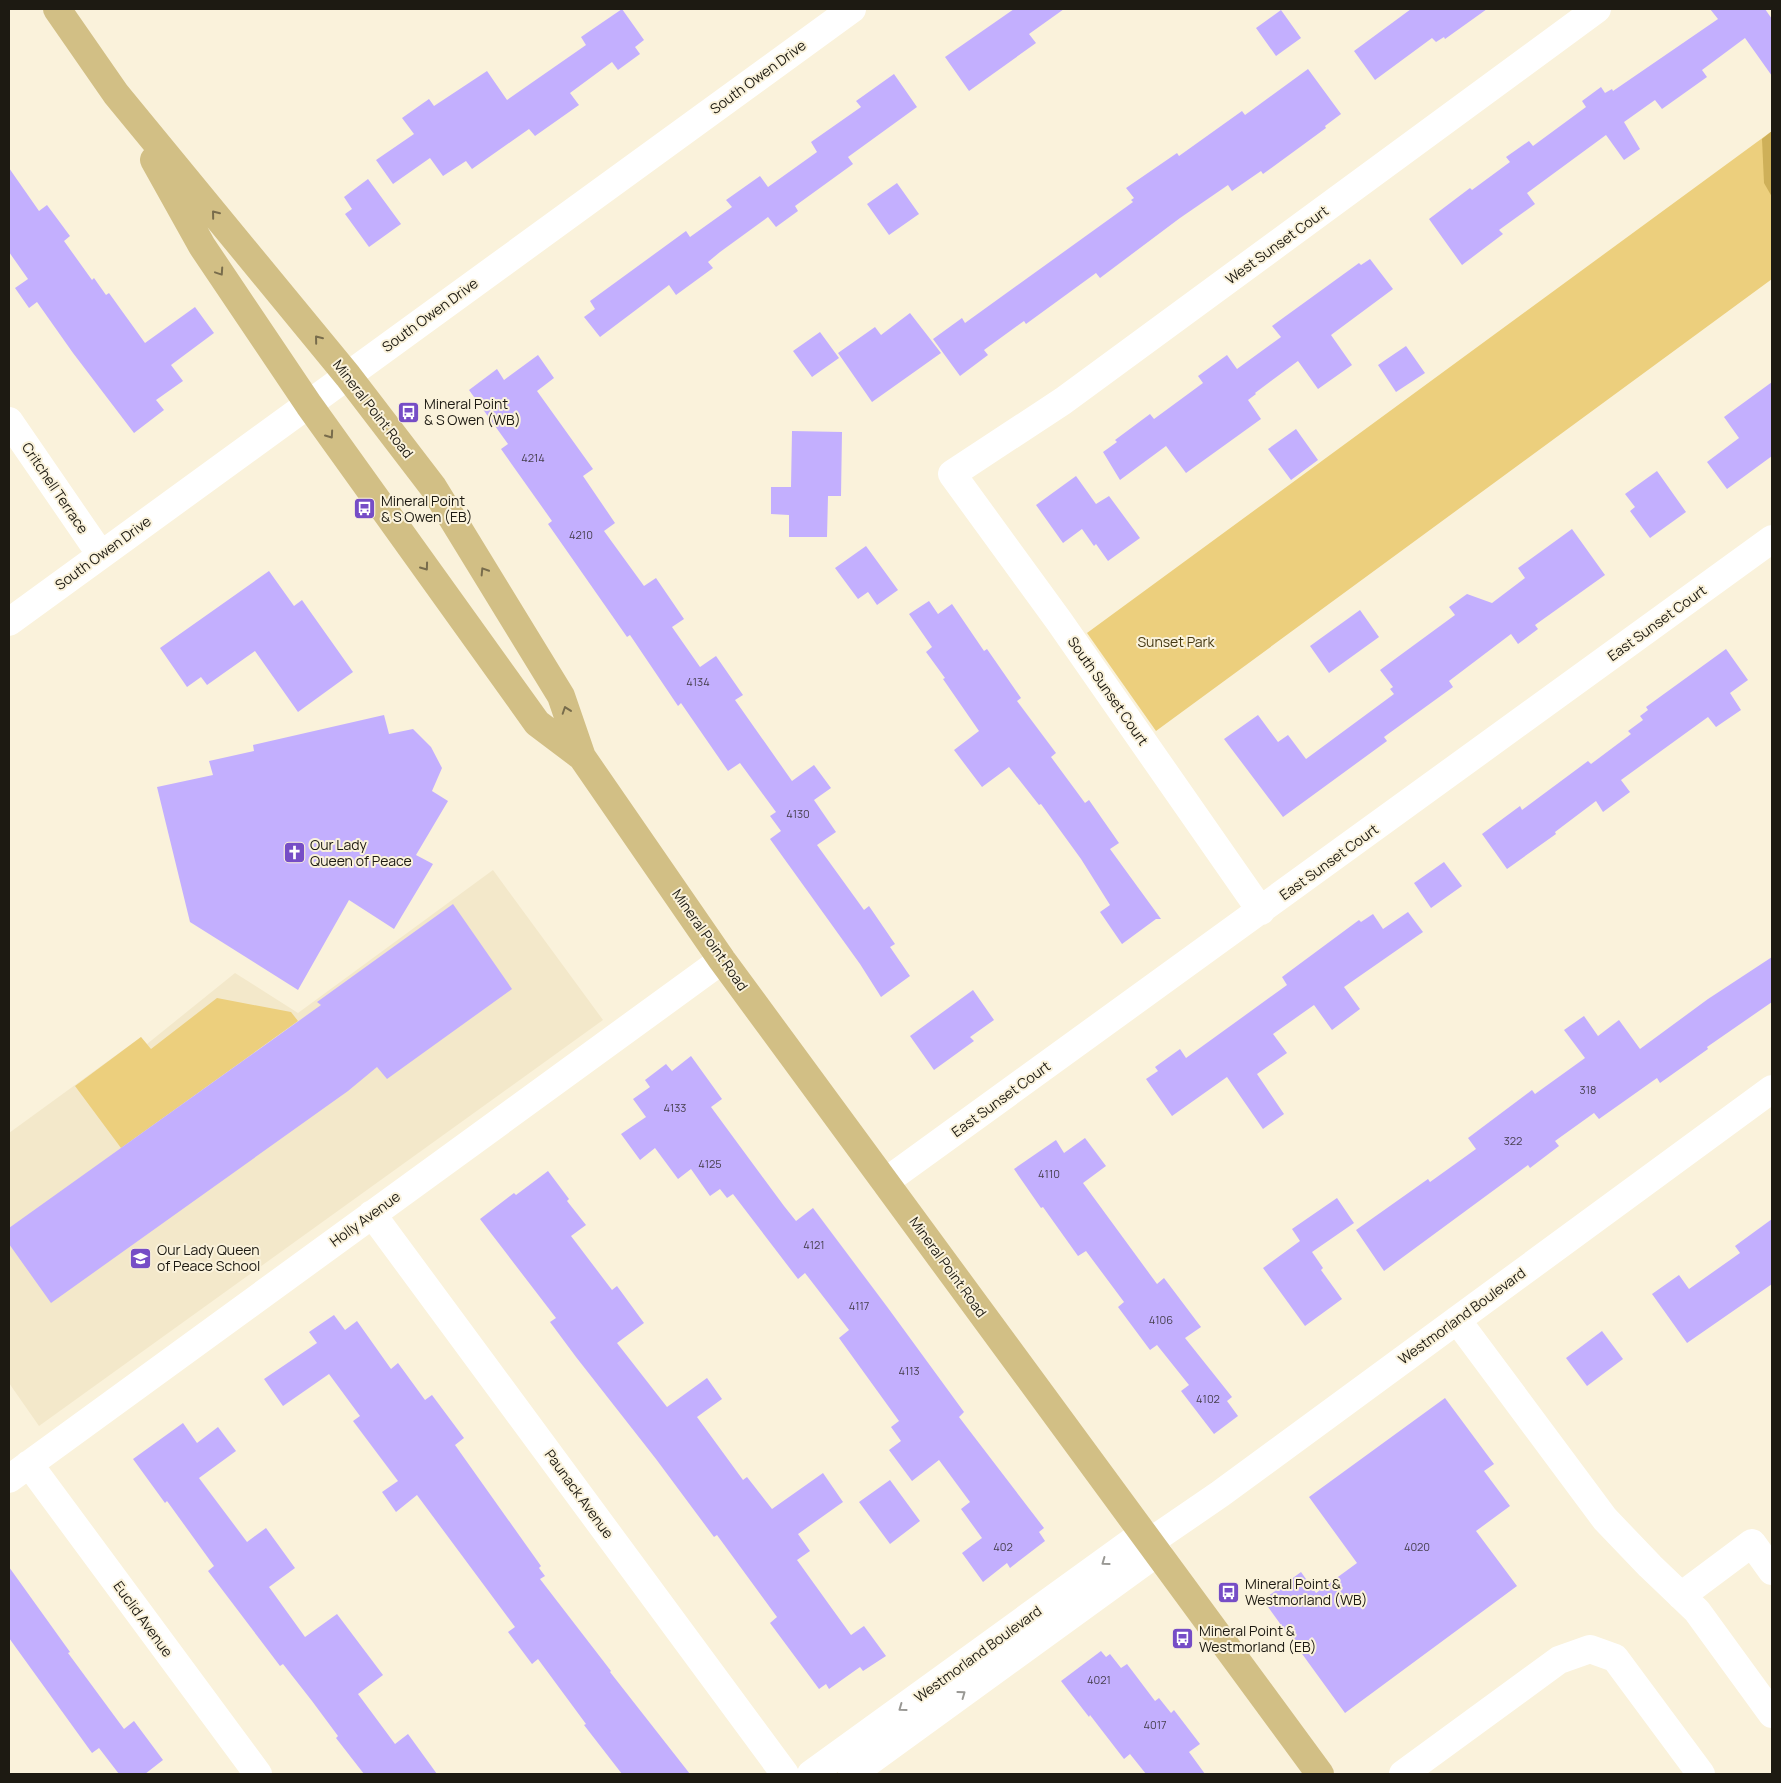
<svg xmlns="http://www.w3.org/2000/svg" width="1781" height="1783" font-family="Manrope,sans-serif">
	<rect width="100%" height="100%" fill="#faf2db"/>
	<path fill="#f3e8ca" d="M 493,870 L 603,1020 L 39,1426 L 9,1383 L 9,1133 L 141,1037 L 147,1044 L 235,973 L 298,1013 Z"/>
	<path fill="#eccf7d" d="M 1772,131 L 1772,279 L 1156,731 L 1087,633 Z
		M 217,998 L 291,1012 L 298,1021 L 121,1148 L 75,1086 L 141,1037 L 151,1049 Z"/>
	<path fill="#ceb059" d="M 1772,131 L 1772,197 L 1764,183 L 1762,139 Z"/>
	<path fill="#c3affe" d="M 622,9 L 644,40 L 635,47 L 640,54 L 618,70 L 612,62 L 570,93 L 579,105 L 535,136 L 529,129 L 472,169 L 466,161 L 443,176 L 430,158 L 393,184 L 376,160 L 414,134 L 402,118 L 429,99 L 434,106 L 487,71 L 507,100 L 586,45 L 581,37 Z
		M 1014,9 L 1064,9 L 1029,34 L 1036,43 L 969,91 L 945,57 Z
		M 1411,9 L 1487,9 L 1445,39 L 1444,37 L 1436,42 L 1432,38 L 1375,80 L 1354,51 Z
		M 1710,9 L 1765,9 L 1772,19 L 1772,76 L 1745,38 L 1702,70 L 1707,77 L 1662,109 L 1655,100 L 1624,122 L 1640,149 L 1624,160 L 1606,135 L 1527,193 L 1535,204 L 1499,230 L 1503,234 L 1462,265 L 1429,219 L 1470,188 L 1472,190 L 1510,162 L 1506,157 L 1529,141 L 1533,146 L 1586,107 L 1582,101 L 1601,87 L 1605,93 L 1612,89 L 1613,91 L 1718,19 Z
		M 1281,10 L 1301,38 L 1276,56 L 1256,28 Z
		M 1308,69 L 1341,114 L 1325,126 L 1326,128 L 1263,174 L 1261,171 L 1232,191 L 1228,185 L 1180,218 L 1100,278 L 1096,273 L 1026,324 L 1024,321 L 984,350 L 988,355 L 960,376 L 933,339 L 962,318 L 965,323 L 1133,202 L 1131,200 L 1134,198 L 1126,188 L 1177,153 L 1179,156 L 1242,111 L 1245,115 Z
		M 894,74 L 917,107 L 848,157 L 853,164 L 795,206 L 798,211 L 776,227 L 768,217 L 720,252 L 708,262 L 713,268 L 676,295 L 669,285 L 600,337 L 584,317 L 595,309 L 590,301 L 686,231 L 690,237 L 732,207 L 726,200 L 760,176 L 768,187 L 817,152 L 811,142 L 861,107 L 856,101 Z
		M 9,168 L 39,211 L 47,205 L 70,236 L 64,241 L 92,280 L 94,278 L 106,295 L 109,293 L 145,343 L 195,307 L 214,333 L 171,365 L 183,381 L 156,400 L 164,410 L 134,433 L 73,353 L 37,302 L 29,308 L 15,288 L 28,279 L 9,252 Z
		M 368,179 L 401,224 L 369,247 L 345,214 L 352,209 L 344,197 Z
		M 897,183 L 919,214 L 889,235 L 867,204 Z
		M 1370,259 L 1393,289 L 1331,335 L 1352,365 L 1318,389 L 1298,361 L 1255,393 L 1256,394 L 1248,400 L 1261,419 L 1186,473 L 1166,446 L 1120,480 L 1103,452 L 1117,442 L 1115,440 L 1150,414 L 1154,419 L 1203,383 L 1198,376 L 1227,355 L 1237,369 L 1281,337 L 1272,326 L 1359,263 L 1361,265 Z
		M 910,313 L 941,353 L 872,402 L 838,353 L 875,327 L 881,335 Z
		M 820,332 L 839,358 L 812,377 L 793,351 Z
		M 1406,346 L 1425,373 L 1396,392 L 1378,365 Z
		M 538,355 L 554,378 L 537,391 L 593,469 L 583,476 L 615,523 L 604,531 L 644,586 L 656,578 L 684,619 L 672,627 L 700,667 L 716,656 L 743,695 L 735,700 L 792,781 L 814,765 L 831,788 L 814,800 L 836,832 L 817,845 L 864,910 L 869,906 L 895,944 L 890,947 L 910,976 L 881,997 L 860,964 L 770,839 L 781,831 L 770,816 L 776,812 L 740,763 L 728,771 L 681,703 L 678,706 L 630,635 L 627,637 L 548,524 L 552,521 L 501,449 L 508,444 L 469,390 L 497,369 L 504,380 Z
		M 1772,382 L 1772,456 L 1727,489 L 1707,462 L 1739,438 L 1724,417 Z
		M 1296,429 L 1318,460 L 1291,480 L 1268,449 Z
		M 792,431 L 842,432 L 841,496 L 828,496 L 827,537 L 789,537 L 789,515 L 771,514 L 771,487 L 791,487 Z
		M 1657,471 L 1686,512 L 1650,538 L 1630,511 L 1635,507 L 1625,494 Z
		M 1076,476 L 1096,504 L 1109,496 L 1140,538 L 1108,561 L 1096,544 L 1094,546 L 1082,529 L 1063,543 L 1036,505 Z
		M 1572,529 L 1605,575 L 1535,625 L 1538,629 L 1518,644 L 1511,634 L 1449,681 L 1453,687 L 1384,737 L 1387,741 L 1283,817 L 1224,739 L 1258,715 L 1278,742 L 1288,735 L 1306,759 L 1394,694 L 1390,689 L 1393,687 L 1380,670 L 1455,615 L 1449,607 L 1467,594 L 1492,603 L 1525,578 L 1518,568 Z
		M 866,546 L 898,590 L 877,605 L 868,592 L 858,599 L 835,568 Z
		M 269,571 L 294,606 L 302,600 L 353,672 L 298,712 L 255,651 L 207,685 L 201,677 L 187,687 L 160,648 Z
		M 929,601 L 938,614 L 952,604 L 984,651 L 987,649 L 1021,698 L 1017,701 L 1056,753 L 1051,757 L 1085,803 L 1089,800 L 1119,843 L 1110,849 L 1161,919 L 1156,919 L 1122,944 L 1100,912 L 1110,905 L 1081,859 L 1041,804 L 1039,805 L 1009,767 L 982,787 L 954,750 L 979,731 L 943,679 L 945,678 L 926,652 L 932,647 L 909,614 Z
		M 1360,610 L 1379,637 L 1329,673 L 1310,646 Z
		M 1726,649 L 1748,680 L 1730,693 L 1741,710 L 1716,727 L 1708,717 L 1621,780 L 1630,792 L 1603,812 L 1596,801 L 1555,832 L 1556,834 L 1507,869 L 1482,834 L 1520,806 L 1522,810 L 1588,761 L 1591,764 L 1631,734 L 1628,731 L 1643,720 L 1640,716 L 1648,710 L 1646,707 Z
		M 384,715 L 389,734 L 413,729 L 431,747 L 442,768 L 432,791 L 448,801 L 416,855 L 433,864 L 394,929 L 349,900 L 298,990 L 190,922 L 157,787 L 213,775 L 209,761 L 254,751 L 253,745 Z
		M 1444,862 L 1462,886 L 1431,908 L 1414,883 Z
		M 453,904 L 512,989 L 387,1079 L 377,1067 L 348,1091 L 51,1303 L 9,1244 L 9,1228 L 321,1005 L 317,1002 Z
		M 1408,912 L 1423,932 L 1344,987 L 1360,1009 L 1332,1030 L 1314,1005 L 1273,1034 L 1287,1053 L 1257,1074 L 1284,1114 L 1263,1129 L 1227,1077 L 1172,1116 L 1146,1079 L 1158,1071 L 1155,1067 L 1180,1049 L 1186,1058 L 1287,985 L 1282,977 L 1359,920 L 1361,922 L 1373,914 L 1383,929 Z
		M 1772,957 L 1772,1002 L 1707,1047 L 1708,1049 L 1660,1083 L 1657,1078 L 1599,1119 L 1594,1113 L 1555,1141 L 1559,1146 L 1530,1168 L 1528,1165 L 1384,1271 L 1356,1230 L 1428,1179 L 1430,1182 L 1476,1149 L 1468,1138 L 1532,1090 L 1535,1094 L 1585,1058 L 1564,1030 L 1584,1016 L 1598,1036 L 1619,1020 L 1640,1049 L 1708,999 Z
		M 973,990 L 994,1020 L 970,1037 L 974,1041 L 934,1070 L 910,1036 Z
		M 691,1056 L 722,1099 L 711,1107 L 784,1206 L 796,1221 L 813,1208 L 888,1308 L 964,1412 L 959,1417 L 1044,1528 L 1039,1532 L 1045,1541 L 1010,1568 L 1007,1563 L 983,1582 L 962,1553 L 982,1538 L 961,1509 L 970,1502 L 939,1460 L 912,1481 L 889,1450 L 901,1441 L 891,1427 L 899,1421 L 839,1338 L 849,1330 L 805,1273 L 798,1279 L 733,1194 L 727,1198 L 720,1189 L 710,1196 L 691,1169 L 678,1179 L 655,1148 L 640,1160 L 621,1134 L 646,1117 L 633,1099 L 650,1087 L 645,1080 L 666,1064 L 672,1071 Z
		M 1085,1138 L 1106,1166 L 1083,1183 L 1157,1284 L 1164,1278 L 1201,1327 L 1185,1338 L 1232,1397 L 1227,1401 L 1238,1416 L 1214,1434 L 1181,1391 L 1189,1385 L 1157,1345 L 1150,1350 L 1118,1307 L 1124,1302 L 1086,1251 L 1078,1256 L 1043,1207 L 1041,1208 L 1014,1169 L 1056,1140 L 1064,1153 Z
		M 548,1171 L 569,1199 L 567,1201 L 586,1225 L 571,1236 L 612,1290 L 617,1286 L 644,1323 L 617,1343 L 667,1407 L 707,1378 L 722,1399 L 697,1417 L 743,1480 L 747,1477 L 772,1509 L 823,1473 L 843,1502 L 798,1534 L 810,1551 L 797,1560 L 851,1635 L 864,1626 L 886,1656 L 863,1671 L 860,1667 L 829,1689 L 826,1684 L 819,1689 L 770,1623 L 777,1617 L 717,1535 L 714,1537 L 656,1459 L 576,1357 L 550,1322 L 556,1318 L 480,1219 L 514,1193 L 516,1195 Z
		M 1337,1198 L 1354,1223 L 1312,1252 L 1323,1268 L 1321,1270 L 1342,1299 L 1305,1326 L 1263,1268 L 1300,1241 L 1292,1229 Z
		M 1772,1219 L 1772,1284 L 1687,1343 L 1652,1294 L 1679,1275 L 1689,1289 L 1740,1253 L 1735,1246 Z
		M 334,1315 L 345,1330 L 357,1321 L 391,1369 L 398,1363 L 425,1400 L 432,1395 L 464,1438 L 455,1445 L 541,1566 L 539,1568 L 545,1576 L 540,1579 L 611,1671 L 610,1672 L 690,1774 L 622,1774 L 584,1725 L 586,1724 L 538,1659 L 532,1664 L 508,1632 L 515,1627 L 417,1495 L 396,1512 L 382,1492 L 398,1481 L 353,1421 L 360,1416 L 329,1374 L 283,1406 L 264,1379 L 317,1343 L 309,1332 Z
		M 1602,1331 L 1623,1359 L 1587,1386 L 1566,1358 Z
		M 1445,1398 L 1494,1464 L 1484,1471 L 1510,1506 L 1476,1531 L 1517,1586 L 1345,1713 L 1263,1600 L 1301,1572 L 1316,1593 L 1357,1563 L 1309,1497 Z
		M 183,1423 L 197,1443 L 218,1427 L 236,1451 L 199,1478 L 247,1542 L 266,1528 L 295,1568 L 269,1587 L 305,1637 L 337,1614 L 383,1675 L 358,1694 L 395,1744 L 408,1734 L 437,1774 L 364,1774 L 336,1738 L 338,1736 L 312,1701 L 283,1664 L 280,1666 L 208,1571 L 214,1566 L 167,1501 L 165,1503 L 133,1459 Z
		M 890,1480 L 920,1521 L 890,1544 L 859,1502 Z
		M 9,1567 L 70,1652 L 68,1653 L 124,1729 L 134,1721 L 163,1760 L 145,1774 L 119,1774 L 99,1748 L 92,1753 L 9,1638 Z
		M 1101,1651 L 1106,1657 L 1110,1654 L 1121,1668 L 1127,1664 L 1155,1701 L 1159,1698 L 1171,1713 L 1174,1710 L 1200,1744 L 1189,1752 L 1205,1774 L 1146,1774 L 1130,1754 L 1124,1759 L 1090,1715 L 1089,1717 L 1061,1681 Z"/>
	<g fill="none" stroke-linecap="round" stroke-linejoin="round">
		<path stroke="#fff" stroke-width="28" d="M 9,421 L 101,555
			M 9,622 L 852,9
			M 1261,911 L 1059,621 L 952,474 L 1063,401 L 1597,9
			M 885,1182 L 1772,539
			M 372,1214 L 785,1774
			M 1457,1320 L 1605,1519 L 1650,1566 L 1697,1611 L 1772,1714
			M 29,1464 L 258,1774
			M 9,1479 L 722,960
			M 1150,1542 L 1220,1494 L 1772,1089
			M 1681,1596 L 1752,1543 L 1772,1571
			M 811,1774 L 1144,1533
			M 852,1774 L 1158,1552
			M 1403,1774 L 1559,1660 L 1590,1649 L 1615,1658 L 1701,1774"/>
		<path stroke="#d2bf85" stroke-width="28" d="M 57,9 L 116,94 L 348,376 L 433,487 L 561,696 L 582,757 L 722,960 L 1320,1774
			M 154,160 L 202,246 L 309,405 L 537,723 L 582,757"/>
	</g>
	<defs><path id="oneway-chevron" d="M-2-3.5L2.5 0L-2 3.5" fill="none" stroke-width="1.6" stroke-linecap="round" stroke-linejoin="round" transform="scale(1.25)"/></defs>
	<g stroke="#786c4c">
		<use href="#oneway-chevron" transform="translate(215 214) rotate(-129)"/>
		<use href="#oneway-chevron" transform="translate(220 272) rotate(56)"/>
		<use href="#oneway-chevron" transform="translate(318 339) rotate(-129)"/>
		<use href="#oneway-chevron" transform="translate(330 435) rotate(55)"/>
		<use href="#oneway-chevron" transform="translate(425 567) rotate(54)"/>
		<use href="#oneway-chevron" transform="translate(484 571) rotate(-122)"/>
		<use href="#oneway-chevron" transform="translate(566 710) rotate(-109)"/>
	</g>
	<g stroke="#999894">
		<use href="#oneway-chevron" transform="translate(1105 1562) rotate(144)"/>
		<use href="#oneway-chevron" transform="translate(962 1694) rotate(-36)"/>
		<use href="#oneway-chevron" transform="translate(902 1708) rotate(144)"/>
	</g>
	<defs>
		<symbol id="bus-square" viewBox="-11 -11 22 22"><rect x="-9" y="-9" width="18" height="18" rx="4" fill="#764dc6" stroke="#faf2db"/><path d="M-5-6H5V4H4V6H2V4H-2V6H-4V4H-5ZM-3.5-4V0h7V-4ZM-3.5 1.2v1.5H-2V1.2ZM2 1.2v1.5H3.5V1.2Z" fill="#fff"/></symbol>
		<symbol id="church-square" viewBox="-11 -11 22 22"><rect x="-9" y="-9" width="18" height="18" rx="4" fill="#764dc6" stroke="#faf2db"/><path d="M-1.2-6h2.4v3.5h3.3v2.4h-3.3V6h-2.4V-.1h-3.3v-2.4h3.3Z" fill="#fff"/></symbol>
		<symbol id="school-square" viewBox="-11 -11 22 22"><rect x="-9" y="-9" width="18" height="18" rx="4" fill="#764dc6" stroke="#faf2db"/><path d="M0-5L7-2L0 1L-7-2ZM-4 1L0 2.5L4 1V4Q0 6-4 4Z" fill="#fff"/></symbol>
	</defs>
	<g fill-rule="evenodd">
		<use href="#bus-square" x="396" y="400" width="25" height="25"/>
		<use href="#bus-square" x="352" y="496" width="25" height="25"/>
		<use href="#church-square" x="282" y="840" width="25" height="25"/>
		<use href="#school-square" x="128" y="1246" width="25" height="25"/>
		<use href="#bus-square" x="1216" y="1580" width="25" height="25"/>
		<use href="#bus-square" x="1170" y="1626" width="25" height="25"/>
	</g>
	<g text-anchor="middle" stroke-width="4" stroke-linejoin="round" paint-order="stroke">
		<g font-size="11" fill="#463f4d">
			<text x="533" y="462">4214</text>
			<text x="581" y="539">4210</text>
			<text x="698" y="686">4134</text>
			<text x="798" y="818">4130</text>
			<text x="1588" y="1094">318</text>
			<text x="675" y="1112">4133</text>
			<text x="1513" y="1145">322</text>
			<text x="710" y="1168">4125</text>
			<text x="1049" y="1178">4110</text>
			<text x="814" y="1249">4121</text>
			<text x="859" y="1310">4117</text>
			<text x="1161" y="1324">4106</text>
			<text x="909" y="1375">4113</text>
			<text x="1208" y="1403">4102</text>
			<text x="1003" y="1551">402</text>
			<text x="1417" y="1551">4020</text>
			<text x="1099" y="1684">4021</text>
			<text x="1155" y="1729">4017</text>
		</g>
		<g font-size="14" fill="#1d1a12" stroke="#faf2db">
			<text transform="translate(758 77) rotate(-36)" y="5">South Owen Drive</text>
			<text transform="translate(1277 245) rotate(-36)" y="5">West Sunset Court</text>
			<text transform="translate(430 315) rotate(-36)" y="5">South Owen Drive</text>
			<text transform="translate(373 409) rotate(52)" y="5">Mineral Point Road</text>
			<text transform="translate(55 488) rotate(56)" y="5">Critchell Terrace</text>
			<text transform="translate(103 553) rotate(-36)" y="5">South Owen Drive</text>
			<text transform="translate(1657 623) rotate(-36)" y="5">East Sunset Court</text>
			<text transform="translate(1108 691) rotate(55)" y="5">South Sunset Court</text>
			<text transform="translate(1329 862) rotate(-36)" y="5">East Sunset Court</text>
			<text transform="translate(710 940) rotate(55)" y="5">Mineral Point Road</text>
			<text transform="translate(1001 1099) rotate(-36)" y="5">East Sunset Court</text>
			<text transform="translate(365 1219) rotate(-36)" y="5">Holly Avenue</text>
			<text transform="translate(948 1267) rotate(54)" y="5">Mineral Point Road</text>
			<text transform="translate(1462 1316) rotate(-36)" y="5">Westmorland Boulevard</text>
			<text transform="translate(579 1494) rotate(54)" y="5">Paunack Avenue</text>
			<text transform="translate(143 1619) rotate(54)" y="5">Euclid Avenue</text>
			<text transform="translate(978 1654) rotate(-36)" y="5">Westmorland Boulevard</text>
		</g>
		<g font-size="14" fill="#1d1a12" stroke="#faf2db" text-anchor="start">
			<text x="424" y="409">Mineral Point<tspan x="424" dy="16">&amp; S Owen (WB)</tspan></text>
			<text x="381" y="506">Mineral Point<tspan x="381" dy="16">&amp; S Owen (EB)</tspan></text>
			<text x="310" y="850">Our Lady<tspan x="310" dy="16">Queen of Peace</tspan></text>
			<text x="157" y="1255">Our Lady Queen<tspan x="157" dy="16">of Peace School</tspan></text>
			<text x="1245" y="1589">Mineral Point &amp;<tspan x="1245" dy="16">Westmorland (WB)</tspan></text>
			<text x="1199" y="1636">Mineral Point &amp;<tspan x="1199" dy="16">Westmorland (EB)</tspan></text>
		</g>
		<g font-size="14" fill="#463913" stroke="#faf2db">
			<text x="1176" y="647">Sunset Park</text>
		</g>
	</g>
	<rect width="1781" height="1783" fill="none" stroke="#1d1a12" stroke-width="20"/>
</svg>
